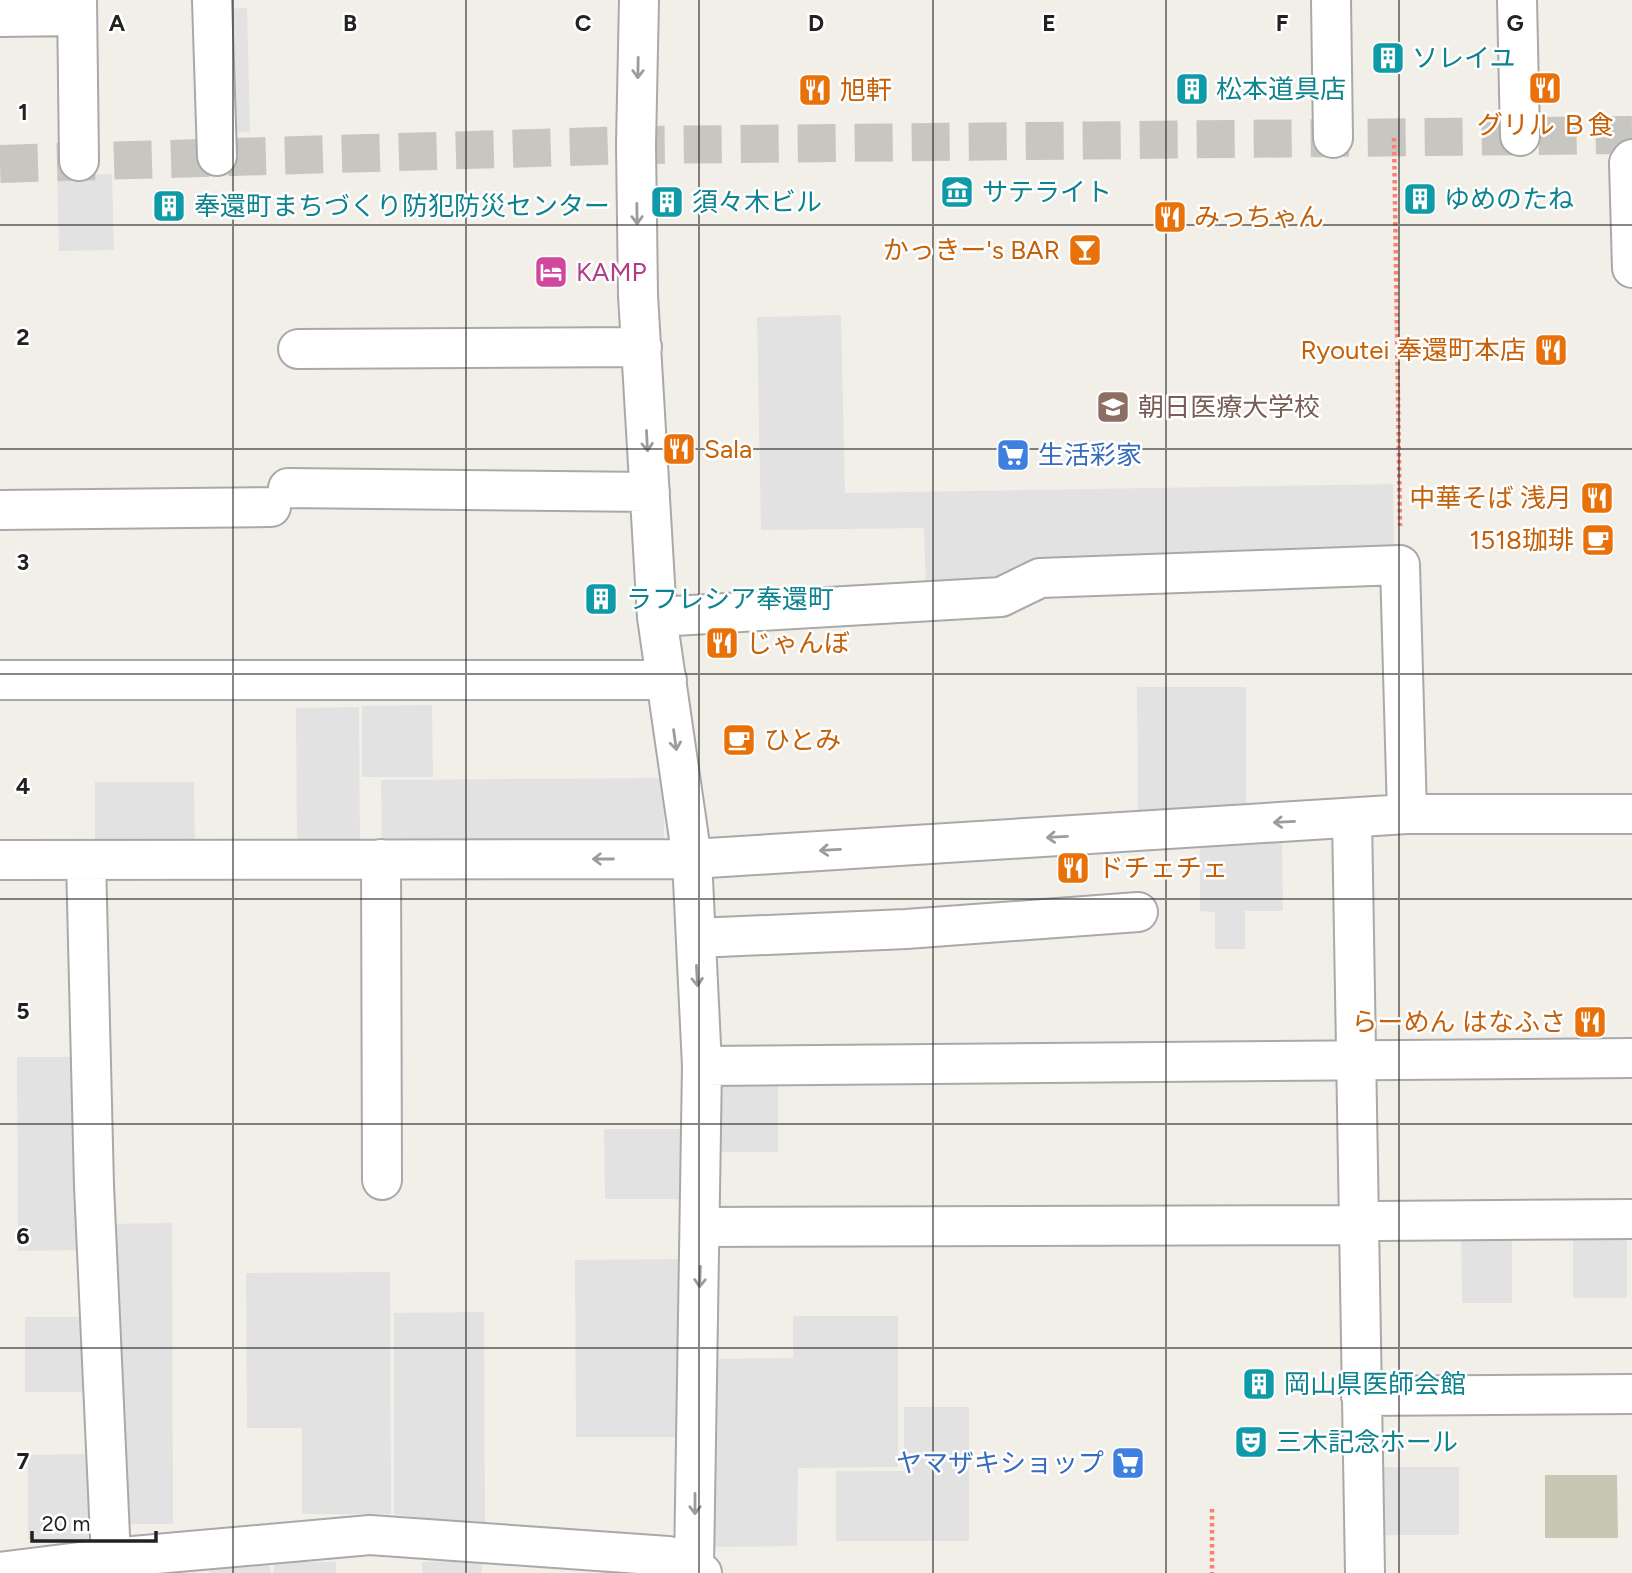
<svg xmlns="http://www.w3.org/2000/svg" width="1632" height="1573" font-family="Figtree,'Noto Sans JP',sans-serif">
	<rect width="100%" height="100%" fill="#f2efe9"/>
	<path fill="#c7c7b4" d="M 1545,1475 L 1617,1475 L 1618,1538 L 1545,1538 Z"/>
	<path fill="#e2e2e2" d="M 247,8 L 250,132 L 225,133 L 222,9 Z
		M 112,174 L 114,250 L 59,251 L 57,175 Z
		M 841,315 L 845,493 L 1393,484 L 1394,555 L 926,594 L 924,528 L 761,530 L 757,317 Z
		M 1137,687 L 1246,687 L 1246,814 L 1138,822 Z
		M 432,705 L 433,777 L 362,777 L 362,706 Z
		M 359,707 L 360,849 L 297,849 L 296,708 Z
		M 664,778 L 664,848 L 382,850 L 381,780 Z
		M 95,782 L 194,782 L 195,849 L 95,850 Z
		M 1282,830 L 1283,911 L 1245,911 L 1245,949 L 1215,949 L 1215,912 L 1200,911 L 1200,836 Z
		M 17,1057 L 81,1057 L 82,1250 L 18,1251 Z
		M 710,1074 L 778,1074 L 778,1152 L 710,1152 Z
		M 604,1129 L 688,1129 L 689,1199 L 605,1199 Z
		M 172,1223 L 173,1524 L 118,1524 L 106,1224 Z
		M 1573,1231 L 1627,1231 L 1627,1298 L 1573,1298 Z
		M 1461,1233 L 1512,1233 L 1512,1303 L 1462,1303 Z
		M 689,1259 L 683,1437 L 576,1437 L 575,1260 Z
		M 390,1272 L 391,1514 L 302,1514 L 302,1428 L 247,1428 L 246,1273 Z
		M 484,1312 L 485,1527 L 394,1514 L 394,1313 Z
		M 793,1316 L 898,1316 L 898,1467 L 798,1468 L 797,1546 L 711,1547 L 711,1359 L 793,1358 Z
		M 25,1317 L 89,1317 L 89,1392 L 25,1392 Z
		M 904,1407 L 969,1407 L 969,1541 L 836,1541 L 836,1471 L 904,1471 Z
		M 93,1454 L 93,1539 L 28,1539 L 28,1455 Z
		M 1377,1467 L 1459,1467 L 1459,1535 L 1377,1535 Z
		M 482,1561 L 482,1573 L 422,1573 L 422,1562 Z
		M 274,1562 L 336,1562 L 336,1573 L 274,1573 Z
		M 210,1566 L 270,1566 L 270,1573 L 210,1573 Z"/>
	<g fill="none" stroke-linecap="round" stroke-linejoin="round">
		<path stroke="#c8c6c1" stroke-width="38" stroke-dasharray="38 19" stroke-linecap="butt" d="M 0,164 L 636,145 L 1632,135"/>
		<defs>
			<path id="street" d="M 77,0 L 79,161
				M 212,0 L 217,156
				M 639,0 L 636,145 L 638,295 L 657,617 L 692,859 L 702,1066 L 694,1566
				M 1331,0 L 1333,138
				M 1517,0 L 1520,136
				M 0,17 L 77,16
				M 1632,159 L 1629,163 L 1632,268
				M 298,349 L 642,347
				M 288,488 L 650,492
				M 0,510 L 271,507
				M 657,617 L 1001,597 L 1040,578 L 1400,565 L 1407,814
				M 0,680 L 667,680
				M 1352,818 L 1365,1573
				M 381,859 L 382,1180
				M 0,860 L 692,859 L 1407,814 L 1632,814
				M 86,860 L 94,1186 L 111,1558
				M 696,938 L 906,929 L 1138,912
				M 702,1066 L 1632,1058
				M 702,1227 L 1358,1225 L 1377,1221 L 1632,1219
				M 1361,1396 L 1632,1394
				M 0,1572 L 111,1558 L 370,1535 L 668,1556 L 702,1573"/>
		</defs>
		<use href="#street" stroke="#a9a9a9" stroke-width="42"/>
		<path stroke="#fa8072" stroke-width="4.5" stroke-dasharray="3.5 3.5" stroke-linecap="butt" d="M 1394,138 L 1400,526
			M 1212,1509 L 1212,1573"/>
		<use href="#street" stroke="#fff" stroke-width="38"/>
	</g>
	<defs><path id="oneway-shaft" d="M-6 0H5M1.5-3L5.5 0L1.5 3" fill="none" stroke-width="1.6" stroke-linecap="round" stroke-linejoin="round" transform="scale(1.75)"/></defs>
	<g stroke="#9c9c9c">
		<use href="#oneway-shaft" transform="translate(638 68) rotate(91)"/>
		<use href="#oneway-shaft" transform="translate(637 214) rotate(89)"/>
		<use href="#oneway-shaft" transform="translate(647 441) rotate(87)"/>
		<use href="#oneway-shaft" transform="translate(675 740) rotate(82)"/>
		<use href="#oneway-shaft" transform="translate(1284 822) rotate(177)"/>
		<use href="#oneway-shaft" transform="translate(1057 837) rotate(177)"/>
		<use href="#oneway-shaft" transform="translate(830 850) rotate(177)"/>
		<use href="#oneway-shaft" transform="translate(603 859) rotate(180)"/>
		<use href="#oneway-shaft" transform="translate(697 976) rotate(87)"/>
		<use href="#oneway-shaft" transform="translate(700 1277) rotate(92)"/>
		<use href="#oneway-shaft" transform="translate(695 1504) rotate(90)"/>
	</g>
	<path fill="none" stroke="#222" stroke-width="2" stroke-opacity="0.55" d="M 233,0 L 233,1573M 466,0 L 466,1573M 699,0 L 699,1573M 933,0 L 933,1573M 1166,0 L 1166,1573M 1399,0 L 1399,1573M 0,225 L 1632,225M 0,449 L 1632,449M 0,674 L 1632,674M 0,899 L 1632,899M 0,1124 L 1632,1124M 0,1348 L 1632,1348"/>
	<defs>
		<symbol id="building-square" viewBox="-11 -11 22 22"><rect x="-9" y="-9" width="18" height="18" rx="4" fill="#0f9aa8" stroke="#fff"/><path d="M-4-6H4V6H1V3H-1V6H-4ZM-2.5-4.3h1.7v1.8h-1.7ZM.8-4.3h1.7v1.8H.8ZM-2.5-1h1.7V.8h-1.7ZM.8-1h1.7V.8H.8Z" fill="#fff"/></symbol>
		<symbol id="restaurant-square" viewBox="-11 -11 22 22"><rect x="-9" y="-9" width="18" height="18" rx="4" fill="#e8710a" stroke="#fff"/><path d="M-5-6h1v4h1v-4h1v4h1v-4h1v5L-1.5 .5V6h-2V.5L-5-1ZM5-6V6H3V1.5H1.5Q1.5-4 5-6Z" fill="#fff"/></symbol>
		<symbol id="museum-square" viewBox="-11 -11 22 22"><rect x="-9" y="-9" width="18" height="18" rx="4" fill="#0f9aa8" stroke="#fff"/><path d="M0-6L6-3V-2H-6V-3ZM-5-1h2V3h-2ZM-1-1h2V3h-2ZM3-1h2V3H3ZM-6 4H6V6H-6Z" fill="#fff"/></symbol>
		<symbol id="bar-square" viewBox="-11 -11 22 22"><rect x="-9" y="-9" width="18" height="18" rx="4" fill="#e8710a" stroke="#fff"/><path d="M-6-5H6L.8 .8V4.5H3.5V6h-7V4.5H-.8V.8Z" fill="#fff"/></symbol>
		<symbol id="hotel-square" viewBox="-11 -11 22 22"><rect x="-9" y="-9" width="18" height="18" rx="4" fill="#d1479c" stroke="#fff"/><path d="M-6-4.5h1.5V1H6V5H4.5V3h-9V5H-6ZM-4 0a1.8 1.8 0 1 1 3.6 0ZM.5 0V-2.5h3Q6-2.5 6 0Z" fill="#fff"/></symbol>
		<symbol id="school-square" viewBox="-11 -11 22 22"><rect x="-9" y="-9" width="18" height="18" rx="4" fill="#8d6e63" stroke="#fff"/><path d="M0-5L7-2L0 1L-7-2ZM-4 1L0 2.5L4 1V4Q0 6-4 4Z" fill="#fff"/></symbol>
		<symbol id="supermarket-square" viewBox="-11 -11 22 22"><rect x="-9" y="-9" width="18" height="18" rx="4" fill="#3f7fe0" stroke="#fff"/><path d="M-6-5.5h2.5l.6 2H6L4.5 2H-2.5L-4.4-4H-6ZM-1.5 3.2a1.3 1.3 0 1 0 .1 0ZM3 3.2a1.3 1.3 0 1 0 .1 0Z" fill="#fff"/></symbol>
		<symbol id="cafe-square" viewBox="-11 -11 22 22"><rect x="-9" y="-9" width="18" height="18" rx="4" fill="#e8710a" stroke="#fff"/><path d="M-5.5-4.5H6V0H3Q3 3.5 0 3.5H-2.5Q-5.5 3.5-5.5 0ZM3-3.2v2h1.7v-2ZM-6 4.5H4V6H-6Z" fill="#fff"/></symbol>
		<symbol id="theatre-square" viewBox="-11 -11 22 22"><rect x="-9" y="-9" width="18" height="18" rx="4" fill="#0f9aa8" stroke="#fff"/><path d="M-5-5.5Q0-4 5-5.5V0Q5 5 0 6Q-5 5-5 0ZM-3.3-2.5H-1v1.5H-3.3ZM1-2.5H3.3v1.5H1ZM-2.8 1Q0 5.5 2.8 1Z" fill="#fff"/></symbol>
	</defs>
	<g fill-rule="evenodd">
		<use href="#building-square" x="1369" y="39" width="38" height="38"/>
		<use href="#restaurant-square" x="1526" y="69" width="38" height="38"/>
		<use href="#building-square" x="1173" y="70" width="38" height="38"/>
		<use href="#restaurant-square" x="796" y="71" width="38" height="38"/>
		<use href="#museum-square" x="938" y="173" width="38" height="38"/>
		<use href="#building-square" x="1401" y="180" width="38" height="38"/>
		<use href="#building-square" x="648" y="183" width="38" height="38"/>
		<use href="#building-square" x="150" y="187" width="38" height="38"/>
		<use href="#restaurant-square" x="1151" y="198" width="38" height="38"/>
		<use href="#bar-square" x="1066" y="231" width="38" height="38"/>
		<use href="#hotel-square" x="532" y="253" width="38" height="38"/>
		<use href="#restaurant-square" x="1532" y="331" width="38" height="38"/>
		<use href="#school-square" x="1094" y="388" width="38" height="38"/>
		<use href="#restaurant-square" x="660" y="430" width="38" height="38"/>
		<use href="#supermarket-square" x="994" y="436" width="38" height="38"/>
		<use href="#restaurant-square" x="1578" y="479" width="38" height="38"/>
		<use href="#cafe-square" x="1579" y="521" width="38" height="38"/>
		<use href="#building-square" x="582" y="580" width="38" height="38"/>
		<use href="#restaurant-square" x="703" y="624" width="38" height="38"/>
		<use href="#cafe-square" x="720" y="721" width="38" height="38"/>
		<use href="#restaurant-square" x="1054" y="849" width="38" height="38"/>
		<use href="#restaurant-square" x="1571" y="1003" width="38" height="38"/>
		<use href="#building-square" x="1240" y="1365" width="38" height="38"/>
		<use href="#theatre-square" x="1232" y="1423" width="38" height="38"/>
		<use href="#supermarket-square" x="1109" y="1444" width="38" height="38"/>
	</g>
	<g text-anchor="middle" stroke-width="5" stroke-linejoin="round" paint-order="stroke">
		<g font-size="26" fill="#0d838f" stroke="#fff" text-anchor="start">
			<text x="1412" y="67">ソレイユ</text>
			<text x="1216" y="98">松本道具店</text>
			<text x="982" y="201">サテライト</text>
			<text x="1444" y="208">ゆめのたね</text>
			<text x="692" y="211">須々木ビル</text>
			<text x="194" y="215">奉還町まちづくり防犯防災センター</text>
			<text x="626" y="608">ラフレシア奉還町</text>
			<text x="1284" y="1393">岡山県医師会館</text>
			<text x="1276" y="1451">三木記念ホール</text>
		</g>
		<g font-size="26" fill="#c56008" stroke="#fff" text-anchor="start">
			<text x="840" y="99">旭軒</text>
			<text x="1545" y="134" text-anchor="middle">グリル Ｂ食</text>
			<text x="1194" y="226">みっちゃん</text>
			<text x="1060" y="259" text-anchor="end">かっきー's BAR</text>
			<text x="1526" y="359" text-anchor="end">Ryoutei 奉還町本店</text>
			<text x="704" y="458">Sala</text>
			<text x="1572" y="507" text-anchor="end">中華そば 浅月</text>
			<text x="1574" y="549" text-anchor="end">1518珈琲</text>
			<text x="746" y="652">じゃんぼ</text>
			<text x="764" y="749">ひとみ</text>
			<text x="1098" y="877">ドチェチェ</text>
			<text x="1566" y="1031" text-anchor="end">らーめん はなふさ</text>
		</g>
		<g font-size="26" fill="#b23c85" stroke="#fff" text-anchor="start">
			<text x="576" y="281">KAMP</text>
		</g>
		<g font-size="26" fill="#785e54" stroke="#fff" text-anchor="start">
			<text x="1138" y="416">朝日医療大学校</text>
		</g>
		<g font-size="26" fill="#366cbe" stroke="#fff" text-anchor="start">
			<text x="1038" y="464">生活彩家</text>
			<text x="1104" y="1472" text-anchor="end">ヤマザキショップ</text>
		</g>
	</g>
	<g font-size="23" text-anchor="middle" font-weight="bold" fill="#222" stroke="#fff" stroke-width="5" stroke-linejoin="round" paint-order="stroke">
		<text x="117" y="31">A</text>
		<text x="350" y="31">B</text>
		<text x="583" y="31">C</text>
		<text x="816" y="31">D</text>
		<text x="1049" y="31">E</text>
		<text x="1282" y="31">F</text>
		<text x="1515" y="31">G</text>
		<text x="23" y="120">1</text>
		<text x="23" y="345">2</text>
		<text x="23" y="570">3</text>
		<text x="23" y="794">4</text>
		<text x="23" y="1019">5</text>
		<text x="23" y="1244">6</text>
		<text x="23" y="1469">7</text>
	</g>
	<path d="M32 1531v10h124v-10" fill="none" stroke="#222222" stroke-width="3.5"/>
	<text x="42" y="1531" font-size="21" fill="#222222" stroke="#ffffff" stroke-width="5" paint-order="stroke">20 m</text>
</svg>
